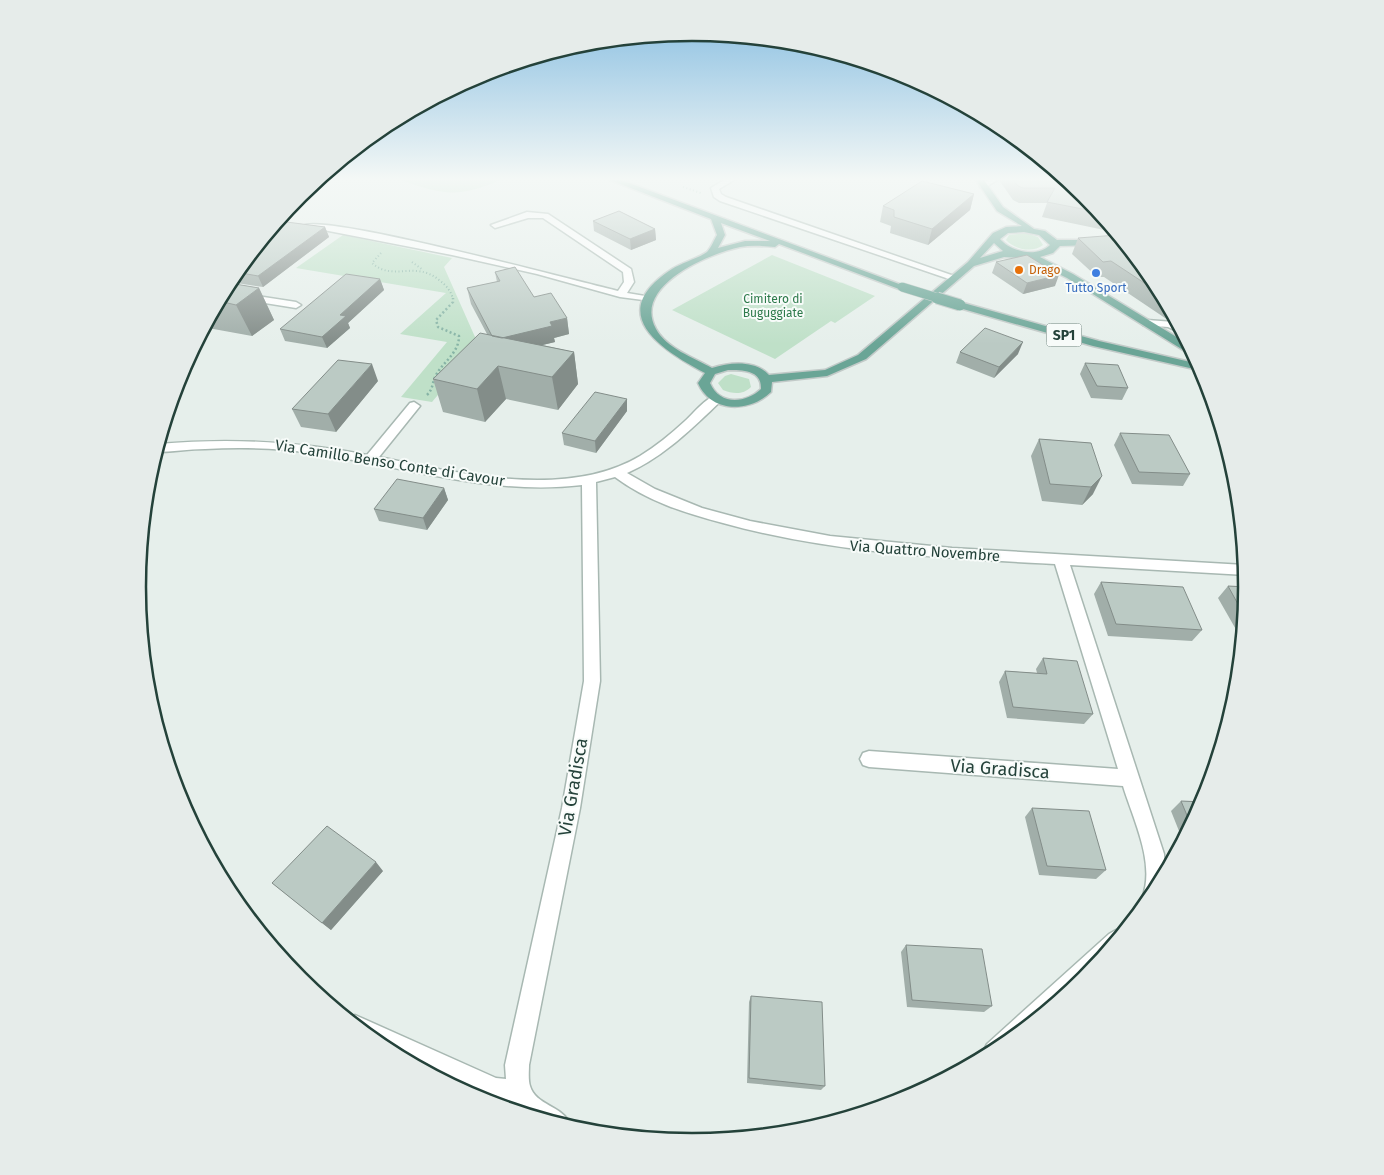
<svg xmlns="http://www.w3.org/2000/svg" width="1384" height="1175" font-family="'Fira Sans',sans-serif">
	<rect width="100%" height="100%" fill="#e6efeb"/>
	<path fill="#bfe0c8" d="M 400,180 L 501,180 C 457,198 444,195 400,180 Z
		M 1026,233 L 1038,237 L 1043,245 C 1033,253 1015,250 1006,240 L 1009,235 Z
		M 343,235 L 452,258 L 444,267 L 479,346 L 432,402 L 401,397 L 447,342 L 400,334 L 446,293 L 296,268 Z
		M 772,255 L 875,296 L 835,323 L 831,321 L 775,359 L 672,310 Z
		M 731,374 L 749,379 L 751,387 C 743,395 733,394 723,390 L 718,383 L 725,376 Z"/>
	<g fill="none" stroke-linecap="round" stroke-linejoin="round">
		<defs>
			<path id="minor" d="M 724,180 L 734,180 L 719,189 L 721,194 L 726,197 L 960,278 L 952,280 L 720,201 L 714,197 L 711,188 Z
				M 987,180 L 997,180 L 986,187 L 980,187 L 980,183 Z
				M 527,212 L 548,214 L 631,269 L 634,282 L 627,293 L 651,297 L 651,301 L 620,297 L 537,274 L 452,255 L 303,226 C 320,212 580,282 618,291 L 624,282 L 623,272 L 543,218 L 528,218 L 495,228 L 491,225 Z
				M 244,294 L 296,302 L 301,305 L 296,308 L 240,299 L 240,295 Z
				M 1147,320 L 1174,322 L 1183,334 L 1168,327 L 1143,325 L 1142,323 Z
				M 717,395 L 721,397 L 721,401 C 692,428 664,457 627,473 L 655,489 L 702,508 L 750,521 L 830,536 L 952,548 L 1245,565 L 1246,575 L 1070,565 L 1164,854 L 1165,874 L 1146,906 L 1142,898 C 1156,864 1133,819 1123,786 L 869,767 L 863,765 L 860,759 L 863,753 L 869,751 L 1118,769 L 1055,564 C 943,558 831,553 723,523 C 685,513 647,501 615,477 L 596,482 L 600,681 L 580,808 L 529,1065 C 529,1071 528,1080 530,1086 C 535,1105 563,1106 570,1124 L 569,1127 L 520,1113 L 512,1103 L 495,1102 L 410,1063 L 383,1049 L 347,1019 L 355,1015 L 496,1078 L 506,1079 L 505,1065 L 562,808 L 584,681 L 582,485 C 490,496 402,466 312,453 C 277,448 241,447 205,449 C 189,449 172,452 156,452 L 158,444 C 229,438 297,441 367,455 L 410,403 L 414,402 L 420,406 L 379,457 C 458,473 566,500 640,456 C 656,446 671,434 685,421 C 694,413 705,398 717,395 Z
				M 1116,930 L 1123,933 L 1084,980 L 1000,1049 L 986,1057 L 983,1052 L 987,1044 L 1109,934 Z"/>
			<path id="major" d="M 610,180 L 621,180 L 907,287 L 899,289 L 779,244 L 775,247 C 764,246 752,245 740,247 C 708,254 632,286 656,329 C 666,348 694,358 712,368 C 731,362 755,360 769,375 L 825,370 L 858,355 L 968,262 L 993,233 L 1006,227 L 1022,226 L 997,211 L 976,180 L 984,180 L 1003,207 L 1034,229 L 1045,231 L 1057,240 L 1098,240 L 1098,244 L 1095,245 L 1060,246 L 1053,253 L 1040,257 L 1073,274 L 1188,344 L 1193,354 L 1188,353 L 1067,278 L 1026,258 L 1004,257 L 974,266 L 866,359 L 827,376 L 772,382 L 771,392 C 749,413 711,413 698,383 L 705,373 C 660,349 604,313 672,269 C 681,263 699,258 707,252 C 711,248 714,240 717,235 L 711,219 ZM 721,223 L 770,241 L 745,241 L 718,248 L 725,235 ZM 1024,232 L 1039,235 L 1050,245 C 1037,258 1011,252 1000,239 L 1008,233 ZM 994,243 L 1003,251 L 980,258 ZM 728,370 C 743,370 762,370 761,389 C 745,404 719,405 710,383 L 715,374 Z
				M 960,302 L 1099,341 L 1199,364 L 1203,371 L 1093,346 L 956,307 L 956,303 Z"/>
		</defs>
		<use href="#minor" stroke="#a8b8b2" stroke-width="3"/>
		<use href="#major" stroke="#c2cac8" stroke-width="3"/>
		<path stroke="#86b3a5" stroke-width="2" stroke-dasharray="1 2.5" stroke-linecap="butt" d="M 683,187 L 701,193
			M 381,253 L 372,263 C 393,282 415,260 439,280 C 446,285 451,291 453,299
			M 412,262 L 423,270"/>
		<path stroke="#86b3a5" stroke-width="2.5" stroke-dasharray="2 2.5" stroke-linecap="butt" d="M 427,395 C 433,389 432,384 435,377 C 442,362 459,354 459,336 L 438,327 L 436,320 L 453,302 L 453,298"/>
		<use href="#minor" fill="#fff" fill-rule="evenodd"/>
		<use href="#major" fill="#6aa596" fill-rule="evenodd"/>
		<defs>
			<path id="major-bridge-far1" d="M 902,287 L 941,299"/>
			<path id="major-bridge" d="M 937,298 L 960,305"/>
		</defs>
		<use href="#major-bridge-far1" stroke="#c2cac8" stroke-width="10" stroke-linecap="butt"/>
		<use href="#major-bridge" stroke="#c2cac8" stroke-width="13" stroke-linecap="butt"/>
		<use href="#major-bridge-far1" stroke="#6aa596" stroke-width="9"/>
		<use href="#major-bridge" stroke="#6aa596" stroke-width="11"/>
	</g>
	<path fill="#a1aea9" d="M 999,180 L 1066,180 L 1085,195 L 1114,232 L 1042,217 L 1047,203 L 1019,203 L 1013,200 Z
		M 974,194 L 970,210 L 928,245 L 890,233 L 891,226 L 880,222 L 883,206 Z
		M 279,221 L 325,227 L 329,237 L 263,287 L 230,282 L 231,279 Z
		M 593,221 L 655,229 L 656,240 L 631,250 L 594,231 Z
		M 1078,238 L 1154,279 L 1176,322 L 1176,321 L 1168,320 L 1104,277 L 1097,277 L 1072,254 Z
		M 996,262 L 1055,286 L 1023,294 L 992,273 Z
		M 495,272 L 567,318 L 569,334 L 554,338 L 555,342 L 542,345 L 574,352 L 578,384 L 558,410 L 506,399 L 485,422 L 443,412 L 433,379 L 487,334 L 471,304 L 467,288 L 497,282 Z
		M 380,279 L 384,290 L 348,323 L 350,328 L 327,348 L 285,341 L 280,329 Z
		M 229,283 L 259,288 L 274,320 L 252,336 L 208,328 L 206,325 Z
		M 960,352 L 1018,354 L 994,378 L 956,363 Z
		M 1085,363 L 1128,388 L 1122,400 L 1091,398 L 1080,374 Z
		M 378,381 L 336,432 L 301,427 L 292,409 Z
		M 627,399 L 627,411 L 596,453 L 564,445 L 562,433 Z
		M 1120,433 L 1190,474 L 1183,486 L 1132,484 L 1114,445 Z
		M 1039,439 L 1091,443 L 1093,494 L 1082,505 L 1042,501 L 1031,456 Z
		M 444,488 L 448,500 L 427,530 L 379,521 L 374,509 Z
		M 1101,582 L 1202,630 L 1192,641 L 1108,636 L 1094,594 Z
		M 1228,586 L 1247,587 L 1242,640 L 1218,598 Z
		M 1043,658 L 1093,714 L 1084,724 L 1007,718 L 999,682 L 1005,671 L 1037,673 L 1036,669 Z
		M 1181,801 L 1204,802 L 1183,841 L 1171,811 Z
		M 1032,808 L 1106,870 L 1096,879 L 1039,875 L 1025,817 Z
		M 383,871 L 331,930 L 272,883 Z
		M 906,945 L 992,1006 L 984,1012 L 907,1007 L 901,952 Z
		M 751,996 L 825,1086 L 821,1090 L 747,1083 L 749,1002 Z"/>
	<path fill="#838d89" d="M 974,194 L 970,210 L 928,245 L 932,229 Z
		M 325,227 L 329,237 L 263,287 L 258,276 Z
		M 655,229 L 656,240 L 631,250 L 630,239 Z
		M 1059,275 L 1055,286 L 1023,294 L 1027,283 Z
		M 380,279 L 384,290 L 348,323 L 350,328 L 327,348 L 322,337 L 340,315 Z
		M 259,288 L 274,320 L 252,336 L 236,305 Z
		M 567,318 L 569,334 L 554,338 L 555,342 L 498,356 L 494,339 L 550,322 Z
		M 1023,342 L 1018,354 L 994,378 L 999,367 Z
		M 574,352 L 578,384 L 558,410 L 552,377 Z
		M 372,364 L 378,381 L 336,432 L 328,414 Z
		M 498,366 L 506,399 L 485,422 L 477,389 Z
		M 627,399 L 627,411 L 596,453 L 595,441 Z
		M 1102,476 L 1093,494 L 1082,505 L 1091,487 Z
		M 444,488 L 448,500 L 427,530 L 423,518 Z
		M 376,862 L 383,871 L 331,930 L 322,923 Z"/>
	<path fill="#bbcac4" stroke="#838d89" d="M 1013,180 L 1066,180 L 1085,195 L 1098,212 L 1047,202 L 1055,188 L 1023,188 L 1018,186 Z
		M 922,181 L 974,194 L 932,229 L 894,217 L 894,210 L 883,206 Z
		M 619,211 L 655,229 L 630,239 L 593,221 Z
		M 279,221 L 325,227 L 258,276 L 236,272 L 256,248 L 262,244 L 260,244 Z
		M 1117,235 L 1154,279 L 1161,294 L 1111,261 L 1103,262 L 1078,238 Z
		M 1027,255 L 1059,275 L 1027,283 L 996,262 Z
		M 515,267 L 534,297 L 551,293 L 567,318 L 550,322 L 552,326 L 502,338 L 492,336 L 467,288 L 500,281 L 495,272 Z
		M 346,274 L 380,279 L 340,315 L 346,316 L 322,337 L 280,329 Z
		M 229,283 L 259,288 L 236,305 L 219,301 Z
		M 985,328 L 1023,342 L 999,367 L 960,352 Z
		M 480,333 L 574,352 L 552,377 L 498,366 L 477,389 L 433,379 Z
		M 338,360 L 372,364 L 328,414 L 292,409 Z
		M 1085,363 L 1118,365 L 1128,388 L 1097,386 Z
		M 595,392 L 627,399 L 595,441 L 562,433 Z
		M 1120,433 L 1169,435 L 1190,474 L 1139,472 Z
		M 1039,439 L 1091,443 L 1102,476 L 1091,487 L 1050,484 Z
		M 397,479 L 444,488 L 423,518 L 374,509 Z
		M 1101,582 L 1183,587 L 1202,630 L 1116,624 Z
		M 1228,586 L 1247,587 L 1244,615 Z
		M 1043,658 L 1077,661 L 1093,714 L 1013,707 L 1005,671 L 1047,674 Z
		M 1181,801 L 1204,802 L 1191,825 Z
		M 1032,808 L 1089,811 L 1106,870 L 1047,866 Z
		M 327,826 L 376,862 L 322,923 L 272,883 Z
		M 906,945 L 982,949 L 992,1006 L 912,1000 Z
		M 751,996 L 822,1002 L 825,1086 L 749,1078 Z"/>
	<linearGradient id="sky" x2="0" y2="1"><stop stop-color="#84bce0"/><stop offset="0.52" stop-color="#f4f8f6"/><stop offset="1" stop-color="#f4f8f6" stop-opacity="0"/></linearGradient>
	<rect width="1384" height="344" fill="url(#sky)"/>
	<circle fill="#e8710a" stroke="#f7fbf9" stroke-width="2" cx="1019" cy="270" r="5"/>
	<circle fill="#3f7fe0" stroke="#f7fbf9" stroke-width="2" cx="1096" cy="273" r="5"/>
	<g text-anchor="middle" stroke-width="4" stroke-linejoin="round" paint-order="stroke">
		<g font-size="12" fill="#c56008" stroke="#f7fbf9" text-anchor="start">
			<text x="1029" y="274">Drago</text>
		</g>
		<g font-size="12" fill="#366cbe" stroke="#f7fbf9">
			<text x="1096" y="292">Tutto Sport</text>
		</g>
		<g font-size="12" fill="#2d7a4b" stroke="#f7fbf9">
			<text x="773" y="303">Cimitero di<tspan x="773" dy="14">Buguggiate</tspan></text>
		</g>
		<rect fill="#f7fbf9" stroke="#637a73" stroke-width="1" x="1046.5" y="323.5" width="35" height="23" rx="4"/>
		<g font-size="14" font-weight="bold" fill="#24423a">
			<text x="1064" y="340">SP1</text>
		</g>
		<g font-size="15" fill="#24423a" stroke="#f7fbf9">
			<text transform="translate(390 463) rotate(9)" y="5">Via Camillo Benso Conte di Cavour</text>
			<text transform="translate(925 551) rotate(4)" y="5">Via Quattro Novembre</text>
		</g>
		<g font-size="18" fill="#24423a" stroke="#f7fbf9">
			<text transform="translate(1000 769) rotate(4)" y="6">Via Gradisca</text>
			<text transform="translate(573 787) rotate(-80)" y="6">Via Gradisca</text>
		</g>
	</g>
	<path d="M0 0H1384V1175H0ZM146 587a546 546 0 1 1 1092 0a546 546 0 1 1-1092 0Z" fill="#e6ecea" fill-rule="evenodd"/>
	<path fill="none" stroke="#24423a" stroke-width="2.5" d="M146 587a546 546 0 1 1 1092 0a546 546 0 1 1-1092 0Z"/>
</svg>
